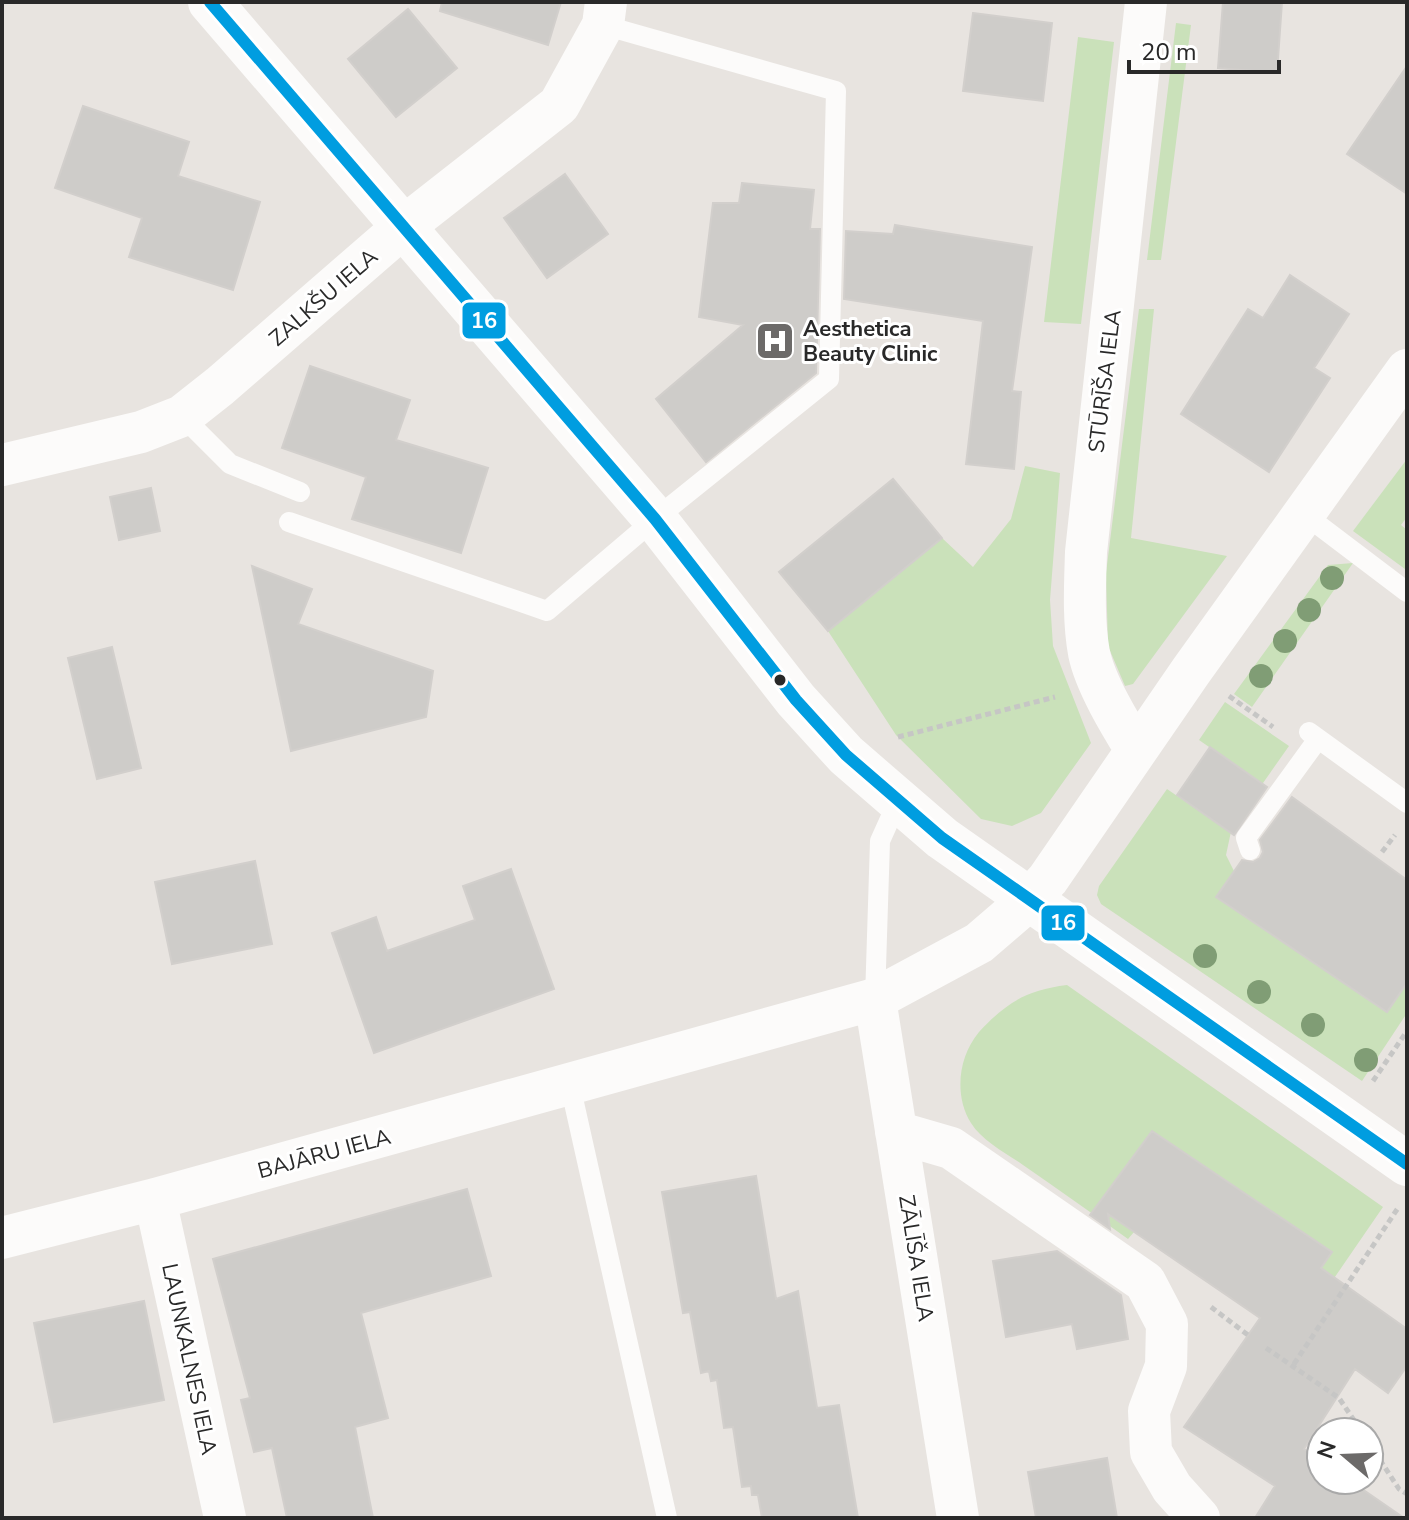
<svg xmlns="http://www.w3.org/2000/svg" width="1409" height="1520" font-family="'Nunito Sans',sans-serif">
	<rect width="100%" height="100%" fill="#e8e4e0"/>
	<path fill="#cae1ba" d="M 1176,23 L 1191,25 L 1161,260 L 1147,260 Z
		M 1078,37 L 1114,42 L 1081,324 L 1044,322 Z
		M 1139,309 L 1154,309 L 1131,538 L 1227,556 L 1133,684 L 1125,686 L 1108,646 L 1106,573 Z
		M 1407,459 L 1407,517 L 1401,525 L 1407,530 L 1405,569 L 1353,531 Z
		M 1025,466 L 1060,473 L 1050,600 L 1053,646 L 1091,743 L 1041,813 L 1012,826 L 981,819 L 896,735 L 828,631 L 942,538 L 973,567 L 1011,519 Z
		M 1353,563 L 1252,707 L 1234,694 L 1328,565 Z
		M 1225,702 L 1289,746 L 1232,827 L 1226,855 L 1234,871 L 1216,897 L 1386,1012 L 1407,983 L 1407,1013 L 1362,1081 L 1101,904 L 1097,895 L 1099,886 L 1167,789 L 1215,822 L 1248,774 L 1199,740 Z
		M 1067,985 L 1383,1207 L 1293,1338 L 1279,1329 L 1332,1252 L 1152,1131 L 1097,1206 L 1134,1232 L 1128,1239 C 1093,1214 1058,1189 1023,1165 C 1006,1153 982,1141 971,1123 C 954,1096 958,1057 979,1032 C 1007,1002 1027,990 1067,985 Z"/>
	<path fill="#ceccc9" stroke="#d2cfcc" stroke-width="2" d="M 442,2 L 561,2 L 548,45 L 440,11 Z
		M 1223,2 L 1282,2 L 1277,73 L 1218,68 Z
		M 408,9 L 457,68 L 396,117 L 348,59 Z
		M 973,13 L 1052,23 L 1043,101 L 963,91 Z
		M 1407,66 L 1407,194 L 1347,154 Z
		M 83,106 L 189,142 L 178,176 L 260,202 L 233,290 L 129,257 L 142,218 L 55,188 Z
		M 565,174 L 608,234 L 547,278 L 504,218 Z
		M 742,183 L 814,190 L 810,229 L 820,229 L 816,373 L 706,462 L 656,399 L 743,325 L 699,317 L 713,203 L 739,203 Z
		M 895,225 L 1032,247 L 1012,391 L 1021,392 L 1014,469 L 966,464 L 983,321 L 844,299 L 846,231 L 893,234 Z
		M 1290,275 L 1349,314 L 1314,368 L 1330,378 L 1269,472 L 1181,414 L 1248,309 L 1263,318 Z
		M 310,366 L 410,400 L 396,440 L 488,468 L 461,553 L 352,519 L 366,477 L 282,448 Z
		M 893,479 L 942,538 L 828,631 L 779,572 Z
		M 151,488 L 160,531 L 119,540 L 110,497 Z
		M 252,566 L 312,589 L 298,624 L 433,671 L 426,717 L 291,751 Z
		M 112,647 L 141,768 L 97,779 L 68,658 Z
		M 1210,747 L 1267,787 L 1234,835 L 1177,795 Z
		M 1292,797 L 1407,880 L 1407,983 L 1387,1012 L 1216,897 L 1242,860 L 1253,862 L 1260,858 L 1263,852 L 1260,840 Z
		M 255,861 L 272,944 L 172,964 L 155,882 Z
		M 511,869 L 554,989 L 374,1053 L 332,933 L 376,917 L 387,951 L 475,920 L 463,886 Z
		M 1152,1131 L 1332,1252 L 1321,1268 L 1407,1329 L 1407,1366 L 1388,1393 L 1355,1369 L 1304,1449 L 1321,1460 L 1321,1480 L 1349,1480 L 1404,1518 L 1255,1518 L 1275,1486 L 1184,1427 L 1260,1318 L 1108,1214 L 1110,1229 L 1090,1215 Z
		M 756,1176 L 776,1299 L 798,1291 L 817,1408 L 839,1405 L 858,1518 L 762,1518 L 758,1495 L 752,1495 L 751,1486 L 742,1487 L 733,1427 L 724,1428 L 717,1380 L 711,1381 L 709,1371 L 701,1373 L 690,1312 L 683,1313 L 662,1192 Z
		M 467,1189 L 491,1276 L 361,1313 L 388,1418 L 355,1427 L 373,1518 L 287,1518 L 272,1448 L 254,1452 L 241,1400 L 250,1398 L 213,1259 Z
		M 1057,1251 L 1121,1295 L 1128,1339 L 1077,1349 L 1072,1324 L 1006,1337 L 993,1261 Z
		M 144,1301 L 164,1400 L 54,1422 L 34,1323 Z
		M 1107,1458 L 1117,1518 L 1036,1518 L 1028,1472 Z"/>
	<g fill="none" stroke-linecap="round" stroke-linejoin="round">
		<path stroke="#c6c6c5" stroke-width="5" stroke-dasharray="6 4" stroke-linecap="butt" d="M 1229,696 L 1273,727
			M 898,737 L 1055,697
			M 1382,852 L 1395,835
			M 1373,1081 L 1407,1031
			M 1211,1307 L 1248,1335
			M 1266,1348 L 1339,1398 L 1362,1432
			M 1294,1364 L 1398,1208
			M 1369,1443 L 1399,1489 L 1407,1494"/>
		<path stroke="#fcfbfa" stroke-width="20" d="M 182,416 L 230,464 L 300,492
			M 1304,514 L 1407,592
			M 289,522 L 547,611 L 655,519 L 829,379 L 836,91 L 603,25
			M 1309,732 L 1407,803
			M 1250,850 L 1246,838 L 1318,739
			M 875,999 L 880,841 L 898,801
			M 570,1085 L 667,1518"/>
		<path stroke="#fcfbfa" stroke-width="42" d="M 2,465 L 141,432 L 182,416 L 220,386 L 402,228 L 559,105 L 603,25 L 606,2
			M 1136,750 C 1120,724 1095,683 1089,653 C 1083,620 1085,585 1086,552 L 1146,2
			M 875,999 L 958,1518
			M 896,1132 L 951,1148 L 1145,1282 L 1167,1324 L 1166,1366 L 1149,1411 L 1151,1452 L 1172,1488 L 1199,1518
			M 155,1199 L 225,1518
			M 2,1238 L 155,1199 L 875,999 L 979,943 L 1029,900 L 1048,879 L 1191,671 L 1407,370"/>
		<path stroke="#fcfbfa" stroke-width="44" d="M 210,2 L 655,519 L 796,700 L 846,755 L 942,838 L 1407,1164"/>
		<defs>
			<path id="bus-1" d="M 210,2 L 655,519 L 796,700 L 846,755 L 942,838 L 1407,1164"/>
		</defs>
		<use href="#bus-1" stroke="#fff" stroke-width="18"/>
		<use href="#bus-1" stroke="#009de0" stroke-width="12"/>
	</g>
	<g fill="#809d75">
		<circle cx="1332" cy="578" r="12"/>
		<circle cx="1309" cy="610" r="12"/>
		<circle cx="1285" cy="641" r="12"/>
		<circle cx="1261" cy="676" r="12"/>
		<circle cx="1205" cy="956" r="12"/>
		<circle cx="1259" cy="992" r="12"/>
		<circle cx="1313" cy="1025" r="12"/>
		<circle cx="1366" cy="1060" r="12"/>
	</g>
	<defs>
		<symbol id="hospital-square" viewBox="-11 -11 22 22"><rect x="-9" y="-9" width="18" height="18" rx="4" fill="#6c6a69" stroke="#fff"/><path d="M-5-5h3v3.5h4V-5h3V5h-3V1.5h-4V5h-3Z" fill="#fff"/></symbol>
	</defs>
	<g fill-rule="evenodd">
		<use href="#hospital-square" x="753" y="319" width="44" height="44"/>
	</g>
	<circle fill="#292929" stroke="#fff" stroke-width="3" cx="780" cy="680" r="7"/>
	<g text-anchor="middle" stroke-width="6" stroke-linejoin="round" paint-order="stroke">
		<g font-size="22" fill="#292929" stroke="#fff">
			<text transform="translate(323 297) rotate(-41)" y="8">ZALKŠU IELA</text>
			<text transform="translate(1104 381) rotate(-83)" y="8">STŪRĪŠA IELA</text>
			<text transform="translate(324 1153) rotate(-15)" y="8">BAJĀRU IELA</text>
			<text transform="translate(917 1258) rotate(81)" y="8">ZĀLĪŠA IELA</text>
			<text transform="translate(190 1359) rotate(78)" y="8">LAUNKALNES IELA</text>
		</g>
		<g font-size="22" font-weight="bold" fill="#292929" stroke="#fff" text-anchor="start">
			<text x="803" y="336">Aesthetica<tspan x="803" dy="25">Beauty Clinic</tspan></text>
		</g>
	</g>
	<g stroke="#fff" stroke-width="3">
		<rect x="461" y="301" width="46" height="39" rx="8" fill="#009de0"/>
		<rect x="1040" y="904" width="46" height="38" rx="8" fill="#009de0"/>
	</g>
	<g font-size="22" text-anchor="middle" font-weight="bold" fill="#fff">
		<text x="484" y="328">16</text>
		<text x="1063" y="930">16</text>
	</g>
	<rect width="1409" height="1520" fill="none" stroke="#292929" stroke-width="8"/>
	<g transform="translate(1345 1456) rotate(289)"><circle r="38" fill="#ffffff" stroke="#a9a9a9" stroke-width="2"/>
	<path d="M0-6L14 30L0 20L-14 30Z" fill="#6c6a69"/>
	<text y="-12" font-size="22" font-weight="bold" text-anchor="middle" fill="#292929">N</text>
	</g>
	<path d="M1129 60v12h150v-12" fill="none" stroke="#292929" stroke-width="4"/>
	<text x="1141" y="60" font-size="24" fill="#292929" stroke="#ffffff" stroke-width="6" paint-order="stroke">20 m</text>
</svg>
